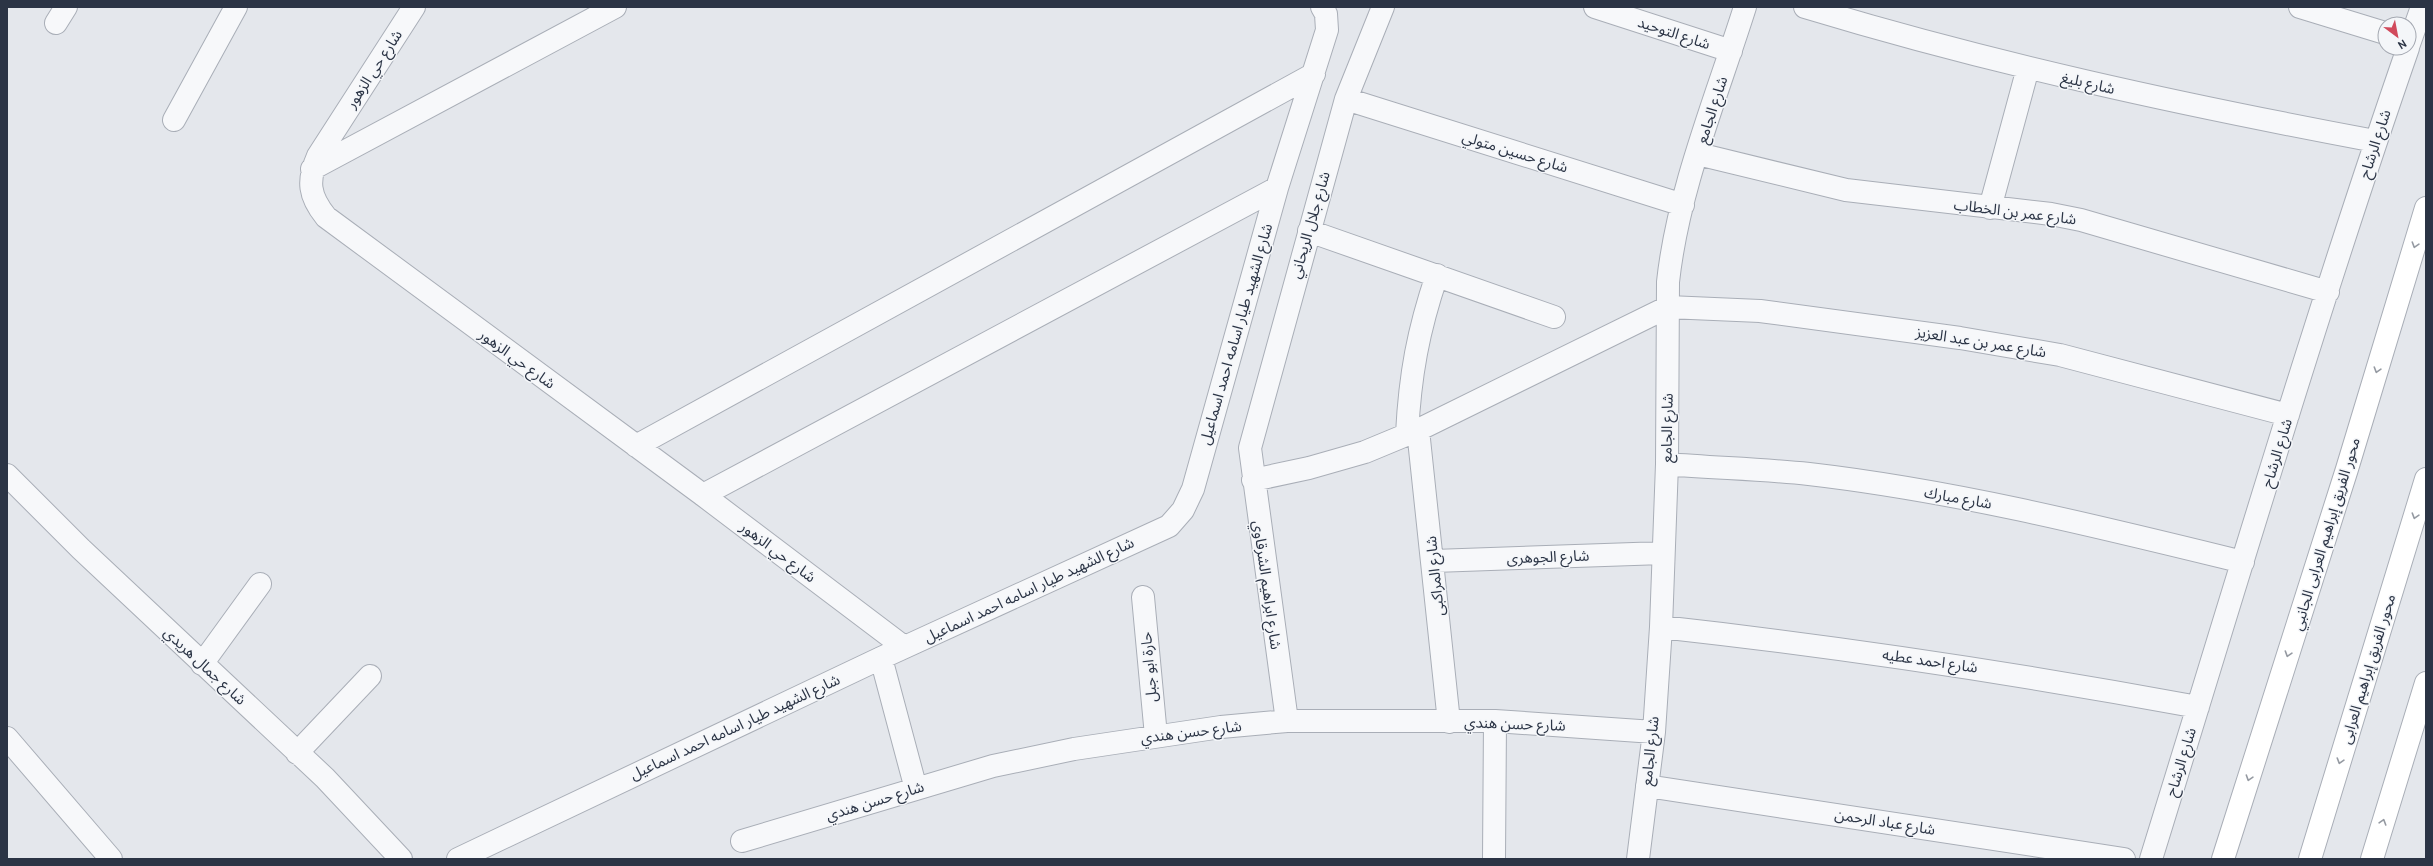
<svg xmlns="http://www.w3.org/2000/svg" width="2433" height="866" font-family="Cabin,'Noto Sans Arabic',sans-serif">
	<rect width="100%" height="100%" fill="#e4e7ec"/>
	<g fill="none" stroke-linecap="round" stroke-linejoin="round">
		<defs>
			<path id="street" d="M 414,7 L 318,156 C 307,181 309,196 326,217 L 703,495 L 904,647
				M 1595,7 L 1731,51
				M 1805,7 C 1993,64 2183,105 2375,141
				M 2300,7 L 2385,33
				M 56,23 L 66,7
				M 2409,44 L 2422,7
				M 1346,99 L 1683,205
				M 174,120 L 236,7
				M 1698,154 L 1846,190 L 2051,214 L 2081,220 L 2328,292
				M 312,169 L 615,7
				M 1990,208 L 2028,68
				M 1309,231 L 1554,317
				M 1418,430 L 1449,722
				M 1407,434 C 1410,375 1418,331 1437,275
				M 636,446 L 1314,74
				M 1667,464 C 1714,468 1762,469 1809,474 C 1956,491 2100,527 2243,562
				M 7,475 L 81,549 L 325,778 L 401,859
				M 1253,480 L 1309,468 L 1365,452 L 1418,430 L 1668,307 L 1760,311 L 1960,338 L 2060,355 L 2288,415
				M 703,495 L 1277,188
				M 1434,561 L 1663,553
				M 1143,597 L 1156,736
				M 1661,627 C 1841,647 2020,674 2198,707
				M 881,658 L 916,789
				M 202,664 L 260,584
				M 1287,721 L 1250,448 L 1346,99 L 1383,7
				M 7,738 L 111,859
				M 297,753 L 370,676
				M 1647,786 L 2124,859
				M 742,841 L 993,766 L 1074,749 L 1221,727 L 1287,721 L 1495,721 L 1654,732
				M 458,859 L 881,658 L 1169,526 L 1183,510 L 1193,489 L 1277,188 L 1327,30 L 1326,14 L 1322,7
				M 1494,859 L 1495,721
				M 1638,859 L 1654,732 L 1661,627 L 1667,464 L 1668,282 C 1678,189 1717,96 1745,7
				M 2151,859 C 2235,588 2315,316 2408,48"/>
			<path id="secondary" d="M 2223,859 L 2347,469 L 2426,208
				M 2310,859 L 2426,479
				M 2372,859 L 2426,683"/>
		</defs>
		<use href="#street" stroke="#a9aeb7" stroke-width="24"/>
		<use href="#secondary" stroke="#a9aeb7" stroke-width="24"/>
		<use href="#street" stroke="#f7f8fa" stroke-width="22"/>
		<use href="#secondary" stroke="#fff" stroke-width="22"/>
	</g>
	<defs><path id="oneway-chevron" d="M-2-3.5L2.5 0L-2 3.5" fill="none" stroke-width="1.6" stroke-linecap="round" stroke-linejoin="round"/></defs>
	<g stroke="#959aa2">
		<use href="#oneway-chevron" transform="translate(2415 245) rotate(107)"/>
		<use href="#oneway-chevron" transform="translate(2377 370) rotate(107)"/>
		<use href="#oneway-chevron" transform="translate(2415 516) rotate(107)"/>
		<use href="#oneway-chevron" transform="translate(2288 654) rotate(108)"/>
		<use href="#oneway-chevron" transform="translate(2340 761) rotate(107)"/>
		<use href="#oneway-chevron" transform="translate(2249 778) rotate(108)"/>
		<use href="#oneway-chevron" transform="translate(2383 822) rotate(-73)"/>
	</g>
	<g text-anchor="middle" stroke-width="3" stroke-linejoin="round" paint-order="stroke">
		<g font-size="15" fill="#2b3445" stroke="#f4f6f9">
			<text transform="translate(1674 33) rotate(18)" y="5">شارع التوحيد</text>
			<text transform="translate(374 69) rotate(-57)" y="5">شارع حي الزهور</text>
			<text transform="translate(2088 83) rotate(13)" y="5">شارع بليغ</text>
			<text transform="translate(1712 110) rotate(-72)" y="5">شارع الجامع</text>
			<text transform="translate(2375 144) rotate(-72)" y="5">شارع الرشاح</text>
			<text transform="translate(1515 152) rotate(17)" y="5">شارع حسين متولي</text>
			<text transform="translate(2015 212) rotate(7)" y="5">شارع عمر بن الخطاب</text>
			<text transform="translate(1310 225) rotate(-74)" y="5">شارع جلال الريحاني</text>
			<text transform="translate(1236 334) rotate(-74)" y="5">شارع الشهيد طيار اسامه احمد اسماعيل</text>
			<text transform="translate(1981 342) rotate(9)" y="5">شارع عمر بن عبد العزيز</text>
			<text transform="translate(517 359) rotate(36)" y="5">شارع حي الزهور</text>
			<text transform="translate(1667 428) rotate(-89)" y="5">شارع الجامع</text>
			<text transform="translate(2277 453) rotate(-73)" y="5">شارع الرشاح</text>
			<text transform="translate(1958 498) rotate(10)" y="5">شارع مبارك</text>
			<text transform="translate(2326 534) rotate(-73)" y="5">محور الفريق إبراهيم العرابى الجانبي</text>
			<text transform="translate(778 552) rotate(37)" y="5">شارع حي الزهور</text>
			<text transform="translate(1548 557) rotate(-2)" y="5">شارع الجوهرى</text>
			<text transform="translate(1435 576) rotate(-96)" y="5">شارع المراكبى</text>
			<text transform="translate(1267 585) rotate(82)" y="5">شارع ابراهيم الشرقاوي</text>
			<text transform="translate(1029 590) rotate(-25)" y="5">شارع الشهيد طيار اسامه احمد اسماعيل</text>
			<text transform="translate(1930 661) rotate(8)" y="5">شارع احمد عطيه</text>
			<text transform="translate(205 666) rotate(43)" y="5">شارع جمال هريدي</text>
			<text transform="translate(1149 667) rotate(-95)" y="5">حارة ابو جبل</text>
			<text transform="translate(2368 669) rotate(-73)" y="5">محور الفريق إبراهيم العرابى</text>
			<text transform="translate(1515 724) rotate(2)" y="5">شارع حسن هندي</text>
			<text transform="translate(735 727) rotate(-25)" y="5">شارع الشهيد طيار اسامه احمد اسماعيل</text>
			<text transform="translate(1191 732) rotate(-7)" y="5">شارع حسن هندي</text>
			<text transform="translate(1650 751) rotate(-84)" y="5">شارع الجامع</text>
			<text transform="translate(2181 762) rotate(-73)" y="5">شارع الرشاح</text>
			<text transform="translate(875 801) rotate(-17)" y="5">شارع حسن هندي</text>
			<text transform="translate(1885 822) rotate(9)" y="5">شارع عباد الرحمن</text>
		</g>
	</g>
	<rect width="2433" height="866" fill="none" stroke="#2b3445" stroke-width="16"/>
	<g transform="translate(2397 36) rotate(148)"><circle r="19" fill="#f4f6f9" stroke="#a4a8b1"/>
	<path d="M0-3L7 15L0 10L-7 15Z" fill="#d1495b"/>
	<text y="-6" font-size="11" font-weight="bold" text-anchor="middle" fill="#2b3445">N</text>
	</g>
</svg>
